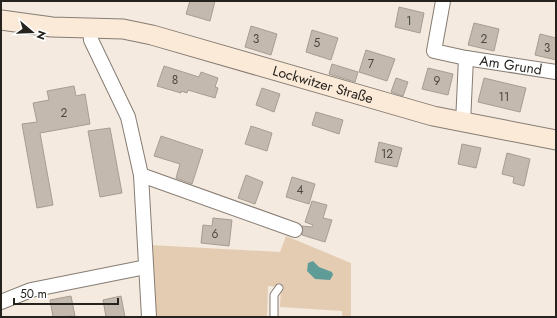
<svg xmlns="http://www.w3.org/2000/svg" width="557" height="318" font-family="Jost,sans-serif">
	<rect width="100%" height="100%" fill="#f4eadf"/>
	<path fill="#e4ccb3" d="M 286,236 L 351,263 L 351,317 L 342,317 L 342,311 L 280,307 L 281,287 L 268,286 L 267,317 L 154,317 L 149,245 L 280,252 Z"/>
	<path fill="#5f9b97" d="M 313,261 L 319,267 L 332,272 L 333,275 L 330,280 L 315,279 L 307,271 L 308,263 Z"/>
	<path fill="#c3b9ae" stroke="#a79d93" d="M 190,1 L 215,1 L 210,21 L 186,14 Z
		M 399,7 L 424,13 L 420,33 L 395,27 Z
		M 474,23 L 499,29 L 494,51 L 468,45 Z
		M 251,26 L 277,34 L 271,55 L 245,47 Z
		M 312,30 L 338,38 L 331,60 L 306,52 Z
		M 540,34 L 556,38 L 556,60 L 535,55 Z
		M 366,50 L 395,59 L 387,81 L 359,72 Z
		M 332,64 L 358,72 L 355,82 L 329,74 Z
		M 164,66 L 199,77 L 201,72 L 218,78 L 215,87 L 218,88 L 215,98 L 188,90 L 187,93 L 181,91 L 181,93 L 157,86 Z
		M 428,68 L 453,74 L 448,95 L 422,89 Z
		M 396,78 L 408,82 L 403,96 L 391,92 Z
		M 484,78 L 526,88 L 520,112 L 478,102 Z
		M 74,86 L 76,96 L 85,94 L 90,124 L 40,133 L 53,205 L 37,208 L 22,124 L 37,122 L 33,103 L 49,100 L 47,91 Z
		M 262,88 L 280,94 L 274,112 L 256,105 Z
		M 316,112 L 343,120 L 339,134 L 312,125 Z
		M 251,126 L 272,133 L 267,151 L 245,144 Z
		M 110,128 L 122,193 L 100,197 L 88,131 Z
		M 161,136 L 203,150 L 192,184 L 176,178 L 180,164 L 154,156 Z
		M 379,142 L 402,148 L 397,167 L 375,162 Z
		M 462,144 L 481,148 L 476,168 L 458,164 Z
		M 507,153 L 530,159 L 524,186 L 513,183 L 514,177 L 502,174 Z
		M 246,175 L 263,182 L 255,204 L 238,198 Z
		M 292,177 L 315,184 L 309,204 L 286,197 Z
		M 312,201 L 327,205 L 323,218 L 332,220 L 325,242 L 302,235 L 302,226 L 312,227 L 313,225 L 305,222 Z
		M 213,218 L 232,220 L 229,246 L 201,243 L 203,225 L 212,226 Z
		M 71,296 L 75,316 L 53,317 L 50,300 Z
		M 121,296 L 125,317 L 106,317 L 103,300 Z"/>
	<g fill="none" stroke-linecap="round" stroke-linejoin="round">
		<defs>
			<path id="lane" d="M 274,317 L 274,295 L 279,288"/>
			<g id="street">
				<path id="s1" d="M 443,1 L 434,51 L 466,58 L 556,72"/>
				<path d="M 90,27 L 91,40 L 128,117 L 141,175 L 149,317"/>
				<path d="M 463,123 L 466,58"/>
				<path d="M 141,175 L 295,230"/>
				<path d="M 1,302 L 31,290 L 146,267"/>
			</g>
			<g id="secondary">
				<path id="s2" d="M 1,20 L 52,27 L 123,29 L 152,35 L 433,116 L 556,140"/>
			</g>
		</defs>
		<use href="#lane" stroke="#867c73" stroke-width="9"/>
		<use href="#street" stroke="#867c73" stroke-width="16"/>
		<use href="#secondary" stroke="#867c73" stroke-width="21"/>
		<use href="#lane" stroke="#fff" stroke-width="7"/>
		<use href="#street" stroke="#fff" stroke-width="14"/>
		<use href="#secondary" stroke="#fbead7" stroke-width="19"/>
	</g>
	<g text-anchor="middle" stroke-width="4" stroke-linejoin="round" paint-order="stroke">
		<g font-size="12" fill="#4d4842">
			<text x="409" y="25">1</text>
			<text x="256" y="43">3</text>
			<text x="484" y="43">2</text>
			<text x="317" y="47">5</text>
			<text x="547" y="52">3</text>
			<text x="371" y="68">7</text>
			<text x="175" y="84">8</text>
			<text x="437" y="85">9</text>
			<text x="504" y="101">11</text>
			<text x="64" y="117">2</text>
			<text x="387" y="158">12</text>
			<text x="300" y="194">4</text>
			<text x="215" y="238">6</text>
		</g>
		<g font-size="14" fill="#26221e" stroke="#fff">
			<text dy="5" stroke="none"><textPath href="#s1" startOffset="129">Am Grund</textPath></text>
			<text dy="5" stroke="none"><textPath href="#s2" startOffset="330">Lockwitzer Straße</textPath></text>
		</g>
	</g>
	<rect width="557" height="318" fill="none" stroke="#26221e" stroke-width="4"/>
	<g transform="translate(32 32) rotate(109)" stroke="#ffffff" stroke-width="3" paint-order="stroke">
	<path d="M0-3L7 15L0 10L-7 15Z" fill="#26221e"/>
	<text y="-6" font-size="11" font-weight="bold" text-anchor="middle" fill="#26221e">N</text>
	</g>
	<path d="M14 298v6h104v-6" fill="none" stroke="#26221e" stroke-width="2"/>
	<text x="20" y="298" font-size="12" fill="#26221e" stroke="#ffffff" stroke-width="3" paint-order="stroke">50 m</text>
</svg>
